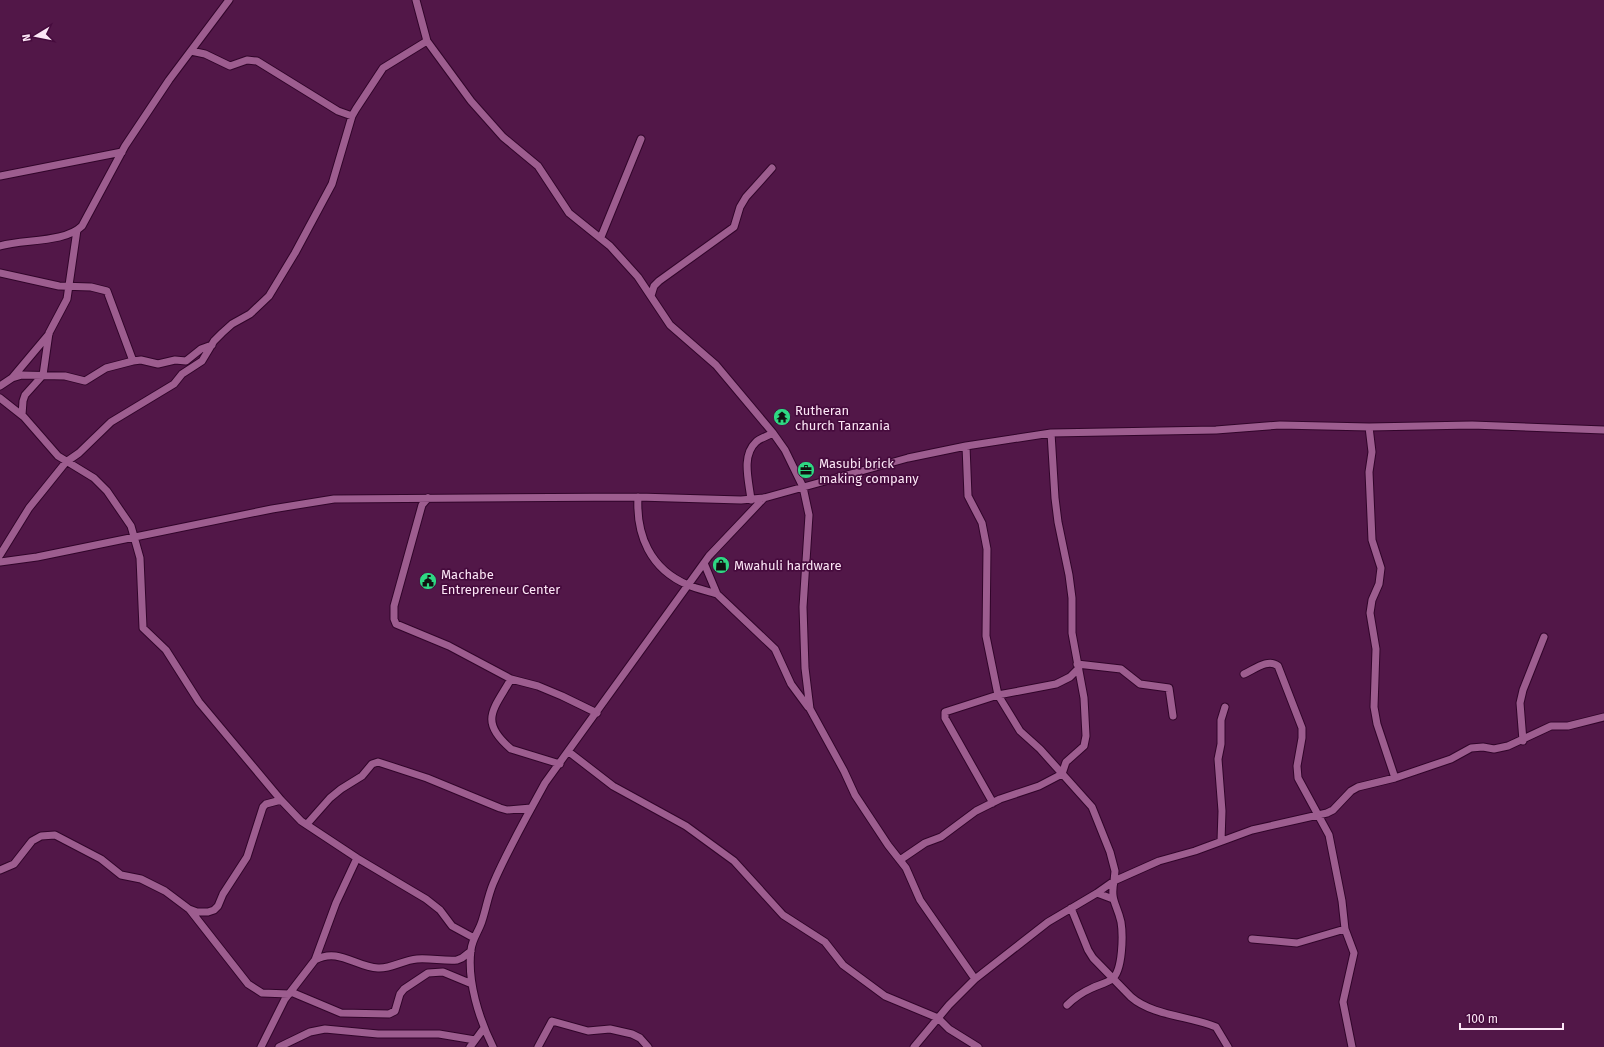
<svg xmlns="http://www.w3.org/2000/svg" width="1604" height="1047" font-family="'Fira Sans',sans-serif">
	<rect width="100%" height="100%" fill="#521748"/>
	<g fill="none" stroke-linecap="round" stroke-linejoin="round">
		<defs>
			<path id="minor" d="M 416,0 L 427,41 L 471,101 L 503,137 L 538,166 L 569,213 L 610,246 L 638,277 L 670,325 L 716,365 L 773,433 L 785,450 L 803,487 L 809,515 L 803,607 L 805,668 L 810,709 L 844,771 L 855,795 L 888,845 L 906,868 L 920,900 L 975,979
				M 191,51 L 205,54 L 230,66 L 247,60 L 257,61 L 338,111 L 352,116
				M 0,176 L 122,152
				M 601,237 L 641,139
				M 0,246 C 23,239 65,243 82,226 L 125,146 L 169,80 L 229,0
				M 0,273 L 59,286 L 91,287 L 107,291 L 133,361
				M 651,296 L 654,286 L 659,281 L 734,227 L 740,207 L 746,197 L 772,168
				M 12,378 L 49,334
				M 0,386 L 12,378 L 22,375 L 65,376 L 85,381 L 106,368 L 133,361 L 141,360 L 158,364 L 175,360 L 186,361 L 201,349 L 212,345
				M 0,398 L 24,417 L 58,456 L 94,478 L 107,491 L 131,526 L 140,558 L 143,628 L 166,650 L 199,702 L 281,800 L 301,821 L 357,858 L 426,899 L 440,910 L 452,926 L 474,938
				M 22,415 L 23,401 L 25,395 L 43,375 L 49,333 L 67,299 L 77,230
				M 1369,427 L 1372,452 L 1369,472 L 1372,540 L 1381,568 L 1379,584 L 1372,600 L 1370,613 L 1376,649 L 1374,707 L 1377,724 L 1395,778
				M 638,497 C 636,535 650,569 688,585 C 697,589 708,591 717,594
				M 428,498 L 422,505 L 394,606 L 394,619 L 396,624 L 449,646 L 511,679 L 538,686 L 562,696 L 597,713
				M 751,500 C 749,481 741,456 756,442 C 760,438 768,436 773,433
				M 0,555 L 29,508 L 66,462 L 79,453 L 111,422 L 174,384 L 182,374 L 202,361 L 214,341 L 222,333 L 232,324 L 250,314 L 269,296 L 295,253 L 332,184 L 352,116 L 356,109 L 383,68 L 427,41
				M 0,562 L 37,557 L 272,509 L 334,499 L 638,497 L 741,500 L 764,498 L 908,458 L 966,446 L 1051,433 L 1216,430 L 1280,425 L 1369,427 L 1472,425 L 1604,430
				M 704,563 L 717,594 L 775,649 L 791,684 L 808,707
				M 1077,664 L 1121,669 L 1140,684 L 1169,688 L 1173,716
				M 1244,674 C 1255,669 1268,658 1278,666 L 1302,728 L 1302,738 L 1297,766 L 1298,778 L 1329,835 L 1342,901 L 1345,929 L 1354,953 L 1343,1002 L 1352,1047
				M 511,679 C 494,709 478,721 511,749 L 560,764
				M 1523,741 L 1520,703 L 1523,690 L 1544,637
				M 569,752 L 613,786 L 686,826 L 734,861 L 783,915 L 825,942 L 843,965 L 885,996 L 938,1018 L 949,1029 L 978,1047
				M 993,803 L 945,718 L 945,712 L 998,695 L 1056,684 L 1070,677 L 1078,669
				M 307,824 L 330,798 L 341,789 L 362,776 L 372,764 L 378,762 L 427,778 L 500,808 L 507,810 L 531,808
				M 1221,841 L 1222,811 L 1218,759 L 1221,744 L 1221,720 L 1225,707
				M 900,860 L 925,843 L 941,837 L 976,811 L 1000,799 L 1039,786 L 1062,774 L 1066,762 L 1084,746 L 1086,736 L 1084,698 L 1072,633 L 1072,598 L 1069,575 L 1058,522 L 1055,498 L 1051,433
				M 0,870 L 14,864 L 32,841 L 41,836 L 55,835 L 101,859 L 121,875 L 141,879 L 165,891 L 189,909 L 197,912 L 208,912 L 214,910 L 218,906 L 223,894 L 247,857 L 263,807 L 266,804 L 281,800
				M 1097,893 L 1113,899
				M 1071,908 L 1088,950 L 1093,958 L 1131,997 C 1153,1016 1190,1016 1216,1027 L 1228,1047
				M 190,910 L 248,984 L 262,993 L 289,994
				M 1252,939 L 1297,943 L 1345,929
				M 315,960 L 336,903 L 357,858
				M 291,992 L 341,1013 L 389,1014 L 395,1011 L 400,994 L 404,989 L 428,973 L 443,972 L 472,984
				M 1067,1005 C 1074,998 1083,992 1092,988 C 1098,985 1107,983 1112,979 C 1123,971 1123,934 1121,922 C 1117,904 1110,901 1114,881 L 1159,861 L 1195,851 L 1252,830 L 1327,813 L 1333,810 L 1351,791 L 1358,787 L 1395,778 L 1451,759 L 1471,748 L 1483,747 L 1494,749 L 1508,746 L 1551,726 L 1568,726 L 1604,717
				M 261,1047 L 285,999 L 315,960 C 338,947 356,967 378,968 C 391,969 403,960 417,959 C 430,958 444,961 457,960 L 462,958 L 471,951
				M 279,1047 L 310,1032 L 325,1029 L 378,1034 L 439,1034 L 475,1040
				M 470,1047 L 484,1028
				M 493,1047 C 479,1019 467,981 471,950 C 472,939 479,931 482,921 C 486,909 488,896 493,884 C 508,849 527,816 545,783 L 709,556 L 764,498
				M 538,1047 L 552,1021 L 588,1031 L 610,1029 L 632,1034 L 640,1038 L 648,1047
				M 914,1047 L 949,1005 L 975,979 L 1048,922 L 1097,893 L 1114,881 L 1115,871 L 1110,852 L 1092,807 L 1040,749 L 1020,731 L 998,695 L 986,636 L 987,549 L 982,523 L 968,496 L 966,446"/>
		</defs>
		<use href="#minor" stroke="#31052a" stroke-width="9"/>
		<use href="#minor" stroke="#9d5d8f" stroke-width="7"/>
	</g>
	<defs>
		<symbol id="temple-disc" viewBox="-11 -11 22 22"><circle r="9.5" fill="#2ed883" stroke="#460b3d"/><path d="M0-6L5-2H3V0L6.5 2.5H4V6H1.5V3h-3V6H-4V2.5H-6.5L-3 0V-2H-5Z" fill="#111"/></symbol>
		<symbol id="office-disc" viewBox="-11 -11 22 22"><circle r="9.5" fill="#2ed883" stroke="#460b3d"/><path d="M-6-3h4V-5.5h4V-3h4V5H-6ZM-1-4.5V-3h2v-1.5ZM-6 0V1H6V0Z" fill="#111"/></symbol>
		<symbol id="shop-disc" viewBox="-11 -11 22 22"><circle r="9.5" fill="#2ed883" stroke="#460b3d"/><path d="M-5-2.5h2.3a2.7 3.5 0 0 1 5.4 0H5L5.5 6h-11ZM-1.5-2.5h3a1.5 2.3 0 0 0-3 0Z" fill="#111"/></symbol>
		<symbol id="civic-disc" viewBox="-11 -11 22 22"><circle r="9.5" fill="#2ed883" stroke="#460b3d"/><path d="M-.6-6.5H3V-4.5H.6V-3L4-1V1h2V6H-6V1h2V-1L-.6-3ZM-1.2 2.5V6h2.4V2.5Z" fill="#111"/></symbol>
	</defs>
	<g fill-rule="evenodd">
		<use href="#temple-disc" x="772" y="407" width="20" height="20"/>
		<use href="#office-disc" x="796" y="460" width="20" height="20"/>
		<use href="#shop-disc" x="711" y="555" width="20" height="20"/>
		<use href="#civic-disc" x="418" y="571" width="20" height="20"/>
	</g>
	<g text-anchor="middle" stroke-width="3.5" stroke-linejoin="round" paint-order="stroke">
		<g font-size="13" fill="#fce6f6" stroke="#460b3d" text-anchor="start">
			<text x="795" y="415">Rutheran<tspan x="795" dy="15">church Tanzania</tspan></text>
			<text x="819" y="468">Masubi brick<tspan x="819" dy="15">making company</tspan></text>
			<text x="734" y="570">Mwahuli hardware</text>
			<text x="441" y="579">Machabe<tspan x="441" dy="15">Entrepreneur Center</tspan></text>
		</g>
	</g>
	<g transform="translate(36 36) rotate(260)" stroke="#460b3d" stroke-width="3" paint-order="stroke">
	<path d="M0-3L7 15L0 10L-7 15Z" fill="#fce6f6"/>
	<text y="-6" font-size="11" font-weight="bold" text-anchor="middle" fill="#fce6f6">N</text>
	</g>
	<path d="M1460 1023v6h103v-6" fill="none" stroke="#fce6f6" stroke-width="2"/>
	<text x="1466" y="1023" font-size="12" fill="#fce6f6" stroke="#460b3d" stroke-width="3" paint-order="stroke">100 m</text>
</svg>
